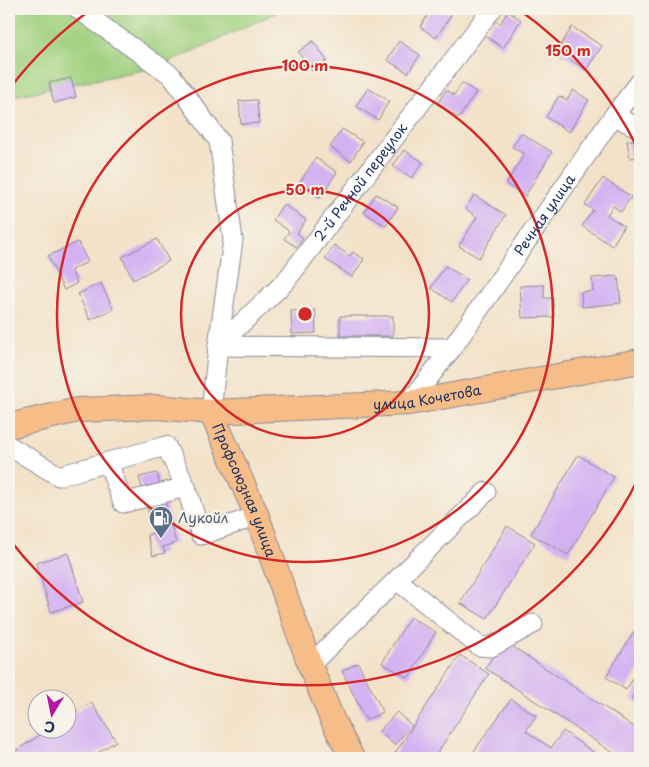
<svg xmlns="http://www.w3.org/2000/svg" width="649" height="767" font-family="'Playpen Sans',sans-serif">
	<rect width="100%" height="100%" fill="#f7f3e8"/>
	<filter id="ink" filterUnits="userSpaceOnUse"><feTurbulence type="fractalNoise" baseFrequency=".02" numOctaves="2"/><feDisplacementMap in="SourceGraphic" scale="10" xChannelSelector="R" yChannelSelector="G"/><feConvolveMatrix kernelMatrix="1 2 1 2 8 2 1 2 1" color-interpolation-filters="sRGB"/></filter>
	<filter id="wash" filterUnits="userSpaceOnUse"><feTurbulence type="fractalNoise" baseFrequency=".0096" numOctaves="4" result="noise"/><feDisplacementMap in="SourceGraphic" scale="20" xChannelSelector="R" yChannelSelector="G"/><feGaussianBlur stdDeviation="1.12" result="paint"/><feColorMatrix in="noise" values="0 0 0 0 0 0 0 0 0 0 0 0 0 0 0 0 0 1.4 0 .05"/><feComposite in="paint" operator="in"/></filter>
	<g filter="url(#wash)">
		<rect width="100%" height="100%" fill="#f3e2c9"/>
		<path fill="#a1d180" stroke="#5e806f" d="M 9,9 L 284,9 L 159,67 L 9,97 Z"/>
		<g id="blocks">
			<path fill="#d4b2f2" d="M 432,9 L 442,9 L 451,15 L 436,38 L 420,27 Z
				M 508,11 L 521,20 L 503,48 L 484,35 L 495,20 L 500,24 Z
				M 572,27 L 602,46 L 586,70 L 557,51 Z
				M 313,41 L 327,61 L 312,71 L 298,52 Z
				M 399,41 L 420,55 L 408,73 L 387,60 Z
				M 71,78 L 76,97 L 54,103 L 49,83 Z
				M 462,83 L 476,92 L 459,118 L 437,104 L 446,90 L 454,95 Z
				M 368,88 L 389,101 L 378,120 L 356,106 Z
				M 573,90 L 589,100 L 569,132 L 546,117 L 559,96 L 567,100 Z
				M 257,100 L 259,123 L 241,124 L 239,101 Z
				M 342,129 L 363,142 L 351,161 L 330,147 Z
				M 521,133 L 552,152 L 525,196 L 506,184 L 524,154 L 512,147 Z
				M 640,139 L 640,157 L 630,158 L 627,141 Z
				M 404,150 L 423,162 L 412,178 L 393,166 Z
				M 316,158 L 337,172 L 320,198 L 299,183 Z
				M 603,178 L 631,197 L 621,212 L 613,206 L 607,215 L 624,226 L 612,246 L 582,226 L 593,210 L 585,205 Z
				M 376,194 L 398,207 L 386,226 L 364,212 Z
				M 474,195 L 506,215 L 479,258 L 459,246 L 477,217 L 466,209 Z
				M 283,204 L 306,220 L 297,233 L 303,238 L 297,247 L 284,239 L 289,231 L 273,220 Z
				M 157,239 L 169,261 L 133,280 L 122,257 Z
				M 78,242 L 88,262 L 71,270 L 77,283 L 64,290 L 48,256 Z
				M 334,245 L 350,256 L 353,252 L 364,259 L 352,277 L 325,259 Z
				M 445,266 L 467,279 L 452,302 L 431,288 Z
				M 618,276 L 621,303 L 582,307 L 581,292 L 593,291 L 592,278 Z
				M 101,283 L 113,309 L 90,320 L 78,294 Z
				M 544,285 L 544,298 L 553,298 L 554,317 L 522,318 L 520,286 Z
				M 315,310 L 316,333 L 292,334 L 291,311 Z
				M 340,316 L 393,316 L 393,336 L 340,336 Z
				M 578,455 L 614,477 L 568,555 L 531,534 Z
				M 157,473 L 176,543 L 163,547 L 165,553 L 153,556 L 147,535 L 154,533 L 139,477 Z
				M 507,526 L 535,543 L 487,619 L 460,603 Z
				M 68,553 L 83,602 L 51,612 L 36,563 Z
				M 410,617 L 436,632 L 408,678 L 382,663 Z
				M 640,622 L 640,667 L 626,690 L 606,677 Z
				M 504,641 L 636,728 L 640,721 L 640,758 L 621,758 L 485,668 Z
				M 460,655 L 489,674 L 434,758 L 399,758 L 394,755 Z
				M 358,663 L 383,712 L 366,720 L 342,671 Z
				M 640,684 L 640,704 L 631,699 Z
				M 511,699 L 536,716 L 526,731 L 551,748 L 563,731 L 593,752 L 593,758 L 469,758 Z
				M 91,702 L 116,741 L 90,758 L 9,758 L 9,755 L 48,730 L 68,730 L 68,717 Z
				M 397,712 L 412,726 L 394,745 L 379,731 Z"/>
		</g>
	</g>
	<g filter="url(#ink)">
		<use href="#blocks" fill-opacity="0" stroke="#878894" stroke-width="1"/>
		<g fill="none" stroke-linecap="round" stroke-linejoin="round">
			<defs>
				<g id="minor">
					<path d="M 78,9 L 171,75 L 219,141 L 233,240 L 218,346 L 211,412"/>
					<path d="M 615,114 L 626,122 L 640,128"/>
					<path id="s1" d="M 218,346 L 452,348 L 615,114 L 640,82"/>
					<path id="s2" d="M 218,346 L 285,282 L 492,9"/>
					<path d="M 409,403 L 452,348"/>
					<path d="M 9,446 L 59,476 L 108,462 L 123,503 L 186,487 L 201,535 L 257,516"/>
					<path d="M 108,462 L 166,446 L 186,487"/>
					<path d="M 397,580 L 479,646 L 491,647 L 533,624"/>
					<path d="M 310,665 L 486,492"/>
				</g>
				<g id="major">
					<path id="s3" d="M 211,412 L 257,516 L 310,665 L 332,719 L 352,758"/>
					<path id="s4" d="M 9,426 L 78,410 L 157,407 L 211,412 L 409,403 L 640,361"/>
				</g>
			</defs>
			<use href="#minor" stroke="#878894" stroke-width="21"/>
			<use href="#major" stroke="#878894" stroke-width="26"/>
			<use href="#minor" stroke="#fff" stroke-width="19"/>
			<use href="#major" stroke="#f7bd88" stroke-width="24"/>
		</g>
	</g>
	<g fill="none" stroke="#d62828" stroke-width="2.5">
		<circle cx="305" cy="314" r="124"/>
		<circle cx="305" cy="314" r="248"/>
		<path d="M639 477A372 372 0 0 1 10 540M10 88A372 372 0 0 1 92 9M518 9A372 372 0 0 1 639 151"/>
	</g>
	<defs>
		<symbol id="fuel-pin" viewBox="-11 -11 22 30"><path d="M0 17L-7.5 6A9.5 9.5 0 1 1 7.5 6Z" fill="#5c6f8a" stroke="#f7f3e8"/><path d="M-5.5-6h7V0h2V4h1.3V-2.5L3-4.5l.8-.8L6-3V5H2.5V1h-1V6h-7ZM-4.2-4.7v3.2H.2V-4.7Z" fill="#fff"/></symbol>
	</defs>
	<g fill-rule="evenodd">
		<use href="#fuel-pin" x="147" y="504" width="28" height="38"/>
	</g>
	<g text-anchor="middle" stroke-width="4" stroke-linejoin="round" paint-order="stroke">
		<g font-size="14" fill="#1b2f5e" stroke="#f7f3e8">
			<text dy="5" stroke="none"><textPath href="#s2" startOffset="218">2-й Речной переулок</textPath></text>
			<text dy="5" stroke="none"><textPath href="#s1" startOffset="396">Речная улица</textPath></text>
			<text dy="5" stroke="none"><textPath href="#s4" startOffset="421">улица Кочетова</textPath></text>
			<text dy="5" stroke="none"><textPath href="#s3" startOffset="85">Профсоюзная улица</textPath></text>
		</g>
		<g font-size="14" fill="#4e5e75" stroke="#f7f3e8" text-anchor="start">
			<text x="178" y="523">Лукойл</text>
		</g>
	</g>
	<circle cx="305" cy="314" r="8" fill="#d62828" stroke="#f7f3e8" stroke-width="2.5"/>
	<g font-size="15" text-anchor="middle" font-weight="bold" fill="#d62828" stroke="#f7f3e8" stroke-width="4" stroke-linejoin="round" paint-order="stroke">
		<text x="568" y="56">150 m</text>
		<text x="305" y="71">100 m</text>
		<text x="305" y="195">50 m</text>
	</g>
	<rect width="649" height="767" fill="none" stroke="#f7f3e8" stroke-width="30"/>
	<g transform="translate(52 714) rotate(190)"><circle r="24" fill="#f7f3e8" stroke="#9fa5b1"/>
	<path d="M0-4L9 19L0 12L-9 19Z" fill="#b5179e"/>
	<text y="-8" font-size="14" font-weight="bold" text-anchor="middle" fill="#1b2f5e">С</text>
	</g>
</svg>
